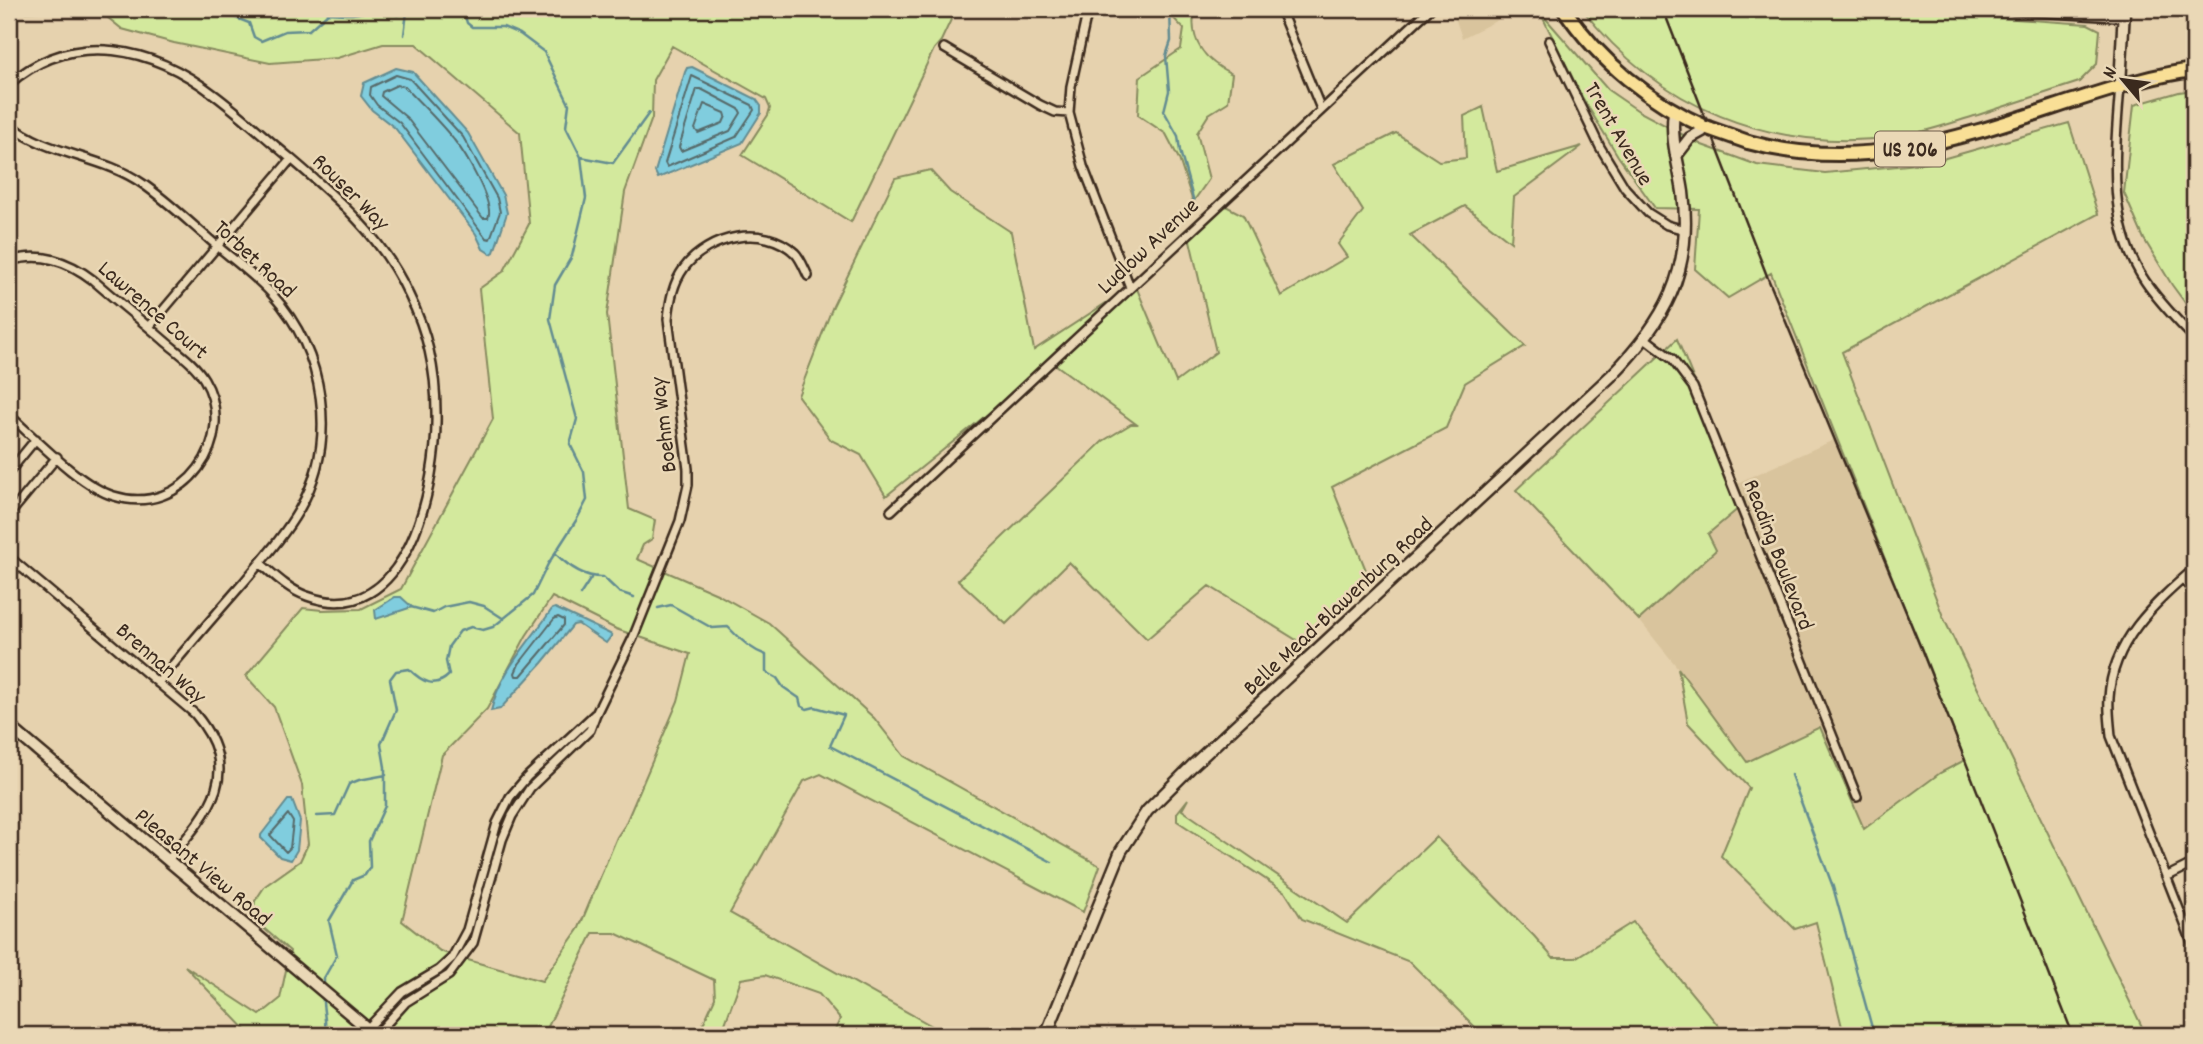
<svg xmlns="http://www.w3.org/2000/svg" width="2203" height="1044" font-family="Dekko,sans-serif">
	<rect width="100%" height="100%" fill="#e6d2ae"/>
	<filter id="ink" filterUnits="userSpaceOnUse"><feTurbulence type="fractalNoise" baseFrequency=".0143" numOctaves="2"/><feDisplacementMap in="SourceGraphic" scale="14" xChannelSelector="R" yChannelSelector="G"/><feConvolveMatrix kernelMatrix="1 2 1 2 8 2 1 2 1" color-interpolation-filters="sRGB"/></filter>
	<g filter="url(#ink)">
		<path fill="#d9c49d" d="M 1452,9 L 1520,9 L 1462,38 Z
			M 1836,439 L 1965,760 L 1940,773 L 1864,830 L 1820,727 L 1747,762 L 1678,668 L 1639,620 L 1715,551 L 1708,534 L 1745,503 L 1737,483 Z"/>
		<path fill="#d3e99d" stroke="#878a5e" stroke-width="2" fill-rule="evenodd" d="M 9,9 L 84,9 L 16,12 L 9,15 Z
			M 97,9 L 956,9 L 941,41 L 934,49 L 851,222 L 742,155 L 768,115 L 770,108 L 766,99 L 672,46 L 653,80 L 652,118 L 625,192 L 607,314 L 629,509 L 655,520 L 652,539 L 643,545 L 637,559 L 717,594 L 769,623 L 874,718 L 904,756 L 1100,866 L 1083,912 L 821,774 L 804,781 L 730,913 L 948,1035 L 833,1035 L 840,1019 L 819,994 L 765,975 L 741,979 L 721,1035 L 698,1035 L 715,998 L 714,980 L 615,933 L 593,933 L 544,1035 L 251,1035 L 185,966 L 260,1015 L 280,999 L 290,951 L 252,918 L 255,901 L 265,886 L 300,861 L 308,844 L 302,785 L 274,707 L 246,676 L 303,608 L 322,610 L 361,609 L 401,589 L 493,419 L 479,289 L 504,271 L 529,224 L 520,133 L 416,44 L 383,44 L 337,58 L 270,63 L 174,43 L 122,29 ZM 552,597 L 616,629 L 690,654 L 678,701 L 625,825 L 617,837 L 579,928 L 542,981 L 461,958 L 473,933 L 474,923 L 457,957 L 440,951 L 402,921 L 442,755 L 487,709 L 526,636 Z
			M 1165,9 L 1195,9 C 1188,40 1205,61 1232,74 L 1228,102 L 1209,114 L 1197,133 L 1209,179 L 1193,202 L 1179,159 L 1166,134 L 1138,115 L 1140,77 L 1181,49 L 1184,29 Z
			M 1582,9 L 1968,9 L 1986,17 L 2088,24 L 2100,30 L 2097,64 L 2079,82 C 2045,93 2012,104 1978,115 C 1951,123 1924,133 1896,137 C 1770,153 1659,108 1582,9 Z
			M 1540,12 L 1608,90 L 1640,112 L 1702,145 L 1757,165 L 1825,173 L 1928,163 L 2069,123 L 2098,214 L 1842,352 L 1944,619 L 2146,1035 L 1844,1035 L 1816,922 L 1795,929 L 1721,856 L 1749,788 L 1688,723 L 1678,668 L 1747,762 L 1820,727 L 1864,829 L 1940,773 L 1965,760 L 1771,273 L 1728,298 L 1695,269 L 1699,209 L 1655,208 L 1618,156 L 1582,97 Z
			M 2194,90 L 2194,315 L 2172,285 L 2144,239 L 2124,193 L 2134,105 L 2179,92 Z
			M 1483,107 L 1497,171 L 1582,146 L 1514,197 L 1511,242 L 1465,206 L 1410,235 L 1525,346 L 1465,383 L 1446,428 L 1332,487 L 1368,575 L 1298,641 L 1209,586 L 1147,639 L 1069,562 L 1006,624 L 958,580 L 1103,441 L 1131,424 L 1136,424 L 1052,362 L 886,496 L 861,455 L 831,440 L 798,396 L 833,306 L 895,178 L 930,170 L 950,192 L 1011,232 L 1034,350 L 1135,284 L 1176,382 L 1216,352 L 1189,236 L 1222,204 L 1243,215 L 1281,296 L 1347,257 L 1338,244 L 1363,211 L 1334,164 L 1396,133 L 1439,161 L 1466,158 L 1464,116 Z
			M 1677,339 L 1745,503 L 1708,534 L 1716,550 L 1639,620 L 1516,490 Z
			M 1188,799 L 1182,810 L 1347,923 L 1436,837 L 1534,936 L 1553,958 L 1575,958 L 1633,922 L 1726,1035 L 1483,1035 L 1410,962 L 1302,919 L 1285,892 L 1177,821 L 1177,813 Z"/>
		<path fill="#80cdde" stroke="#648c91" stroke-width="2" d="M 692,67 L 756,99 L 761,106 L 761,113 L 742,143 L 658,178 L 655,172 L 685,72 L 687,68 Z
			M 396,68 L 413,72 L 468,133 L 503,195 L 507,213 L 494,252 L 491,254 L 483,249 L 476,234 L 395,128 L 372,110 L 361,96 L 364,83 Z
			M 395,597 L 401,597 L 412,607 L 376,619 L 375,610 Z
			M 555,608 L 608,633 L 612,635 L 606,643 L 578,624 L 573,625 L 542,663 L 500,709 L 491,711 C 500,671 530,642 552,609 Z
			M 288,800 L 292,800 L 300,821 L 297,850 L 291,860 L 280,857 L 261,838 L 261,835 Z"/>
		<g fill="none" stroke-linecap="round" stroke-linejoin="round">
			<path stroke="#576b6b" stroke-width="2" d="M 396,75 L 410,79 L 463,137 L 497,198 L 500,212 L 490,239 L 486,238 L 400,123 L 377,105 L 370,95 L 371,87 Z
				M 692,76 L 752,105 L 754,110 L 736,137 L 667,167 L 665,163 Z
				M 397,85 L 405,87 C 421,104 439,121 454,140 C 465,153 495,204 488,218 L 483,218 L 407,118 L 381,96 L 382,92 Z
				M 697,89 L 701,89 L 739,109 L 741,113 L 730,131 L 681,151 L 679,147 Z
				M 704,104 L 725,113 L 726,116 L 723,123 L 698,133 L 695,129 Z
				M 558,617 L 564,620 L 564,625 L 521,676 L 516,676 L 515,673 L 519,664 L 554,619 Z
				M 288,814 L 293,822 L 290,848 L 286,852 L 270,835 Z"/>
			<path stroke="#648c91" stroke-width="2.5" d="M 215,9 L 218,14 L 231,16 L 249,23 L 254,37 L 261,41 L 285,31 L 309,30 L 328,13 C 343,14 358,16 371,9
				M 385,9 L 397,15 L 414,9
				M 1170,9 L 1171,41 L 1166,56 L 1169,91 L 1164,111 L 1178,136 L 1180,151 L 1196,209
				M 404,35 L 407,12
				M 581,157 L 613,163 L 649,113
				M 555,553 C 567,565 585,578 603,577 L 619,592 L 634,597
				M 580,595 L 591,578
				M 411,607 L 433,613 L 444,607 L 469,602 L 484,606 L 504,619
				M 658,608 L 671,605 L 712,628 L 728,627 C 739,639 752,650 766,655 L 766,672 L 777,678 L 783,687 L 799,698 L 801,706 L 807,709 L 815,707 L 844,715 L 830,746 L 1052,862
				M 1791,775 L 1833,887 L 1874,1035
				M 317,816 L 335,815 L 349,784 L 359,780 L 386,775
				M 324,986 L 324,978 L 337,955 L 329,921 L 353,880 L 365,875 L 370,867 L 369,841 L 385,806 L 385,767 L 381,744 L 396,710 L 390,679 L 396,671 L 409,669 C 422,682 435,689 449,675 L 446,661 L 449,646 L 460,631 L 471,627 L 483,630 L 493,627 L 533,595 L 548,564 L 577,519 L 587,500 L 584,472 L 570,444 L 577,419 L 550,319 L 555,285 L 572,256 L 586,198 L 581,157 L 566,127 L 569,104 L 544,52 L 520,34 L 503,27 L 472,27 L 467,23 L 463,9
				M 322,1035 L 325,1033 C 327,1019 322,1010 323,996"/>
			<defs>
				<path id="street" d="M 1088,9 L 1071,86 L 1069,113 L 1083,166 L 1130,287
					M 1280,9 L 1321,109
					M 1549,41 L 1600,147 L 1625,188 L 1648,213 L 1667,225 L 1685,230
					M 944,48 L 1040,105 L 1055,112 L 1069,113
					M 9,84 C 74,28 153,47 216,96 C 241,115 265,137 289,157 C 337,198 382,236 409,295 C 427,331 436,372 436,412 C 438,481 408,633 307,596 C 289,590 274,575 260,563
					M 2120,86 C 2115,151 2106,224 2145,281 C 2159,302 2177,320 2194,338
					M 9,124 C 48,156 102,155 143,184 C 166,200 187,220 208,238 C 229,257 253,273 272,294 C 325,353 339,441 299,510 C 284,536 263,559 244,582 C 215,615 186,648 158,683
					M 9,261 C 41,252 67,260 93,280 C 117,301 142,321 166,342 C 179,353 195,364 204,379 C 240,439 183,518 114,496 C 80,486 36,439 9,415
					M 149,327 L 291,159
					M 1646,339 L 1672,359 L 1693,387 L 1857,797
					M 9,472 L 36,439
					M 891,511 L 1430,9
					M 9,515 L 57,457
					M 9,557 L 195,714 C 245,773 208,813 168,860
					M 2194,569 C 2154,604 2112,641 2109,698 C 2108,710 2110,723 2111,736 L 2194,947
					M 2183,579 L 2194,592
					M 2168,876 L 2194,863
					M 367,1029 L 402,992 L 439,970 L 452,958 L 467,930 L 497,823 L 510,797 L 527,777 L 595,714
					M 376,1035 L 406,1002 L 449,975 L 473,943 L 502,840 L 512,816 L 530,788 L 590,730 L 596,714 L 633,638 L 680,521 L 688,485 L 688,469 L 668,319 C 670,300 673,283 684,268 C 708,236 763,223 795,253 C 801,259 804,268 808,276"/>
				<path id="secondary" d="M 2013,9 L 2124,16
					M 2120,86 L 2124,9
					M 1676,156 L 1690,138 L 1708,128
					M 9,726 L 375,1035
					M 1046,1035 L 1121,851 L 1147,811 L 1192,766 L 1611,376 C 1665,321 1693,272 1683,192 C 1679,165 1670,140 1674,112"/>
				<path id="highway" d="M 1564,9 C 1599,61 1651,103 1708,128
					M 1748,142 C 1862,174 1963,137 2070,102 C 2111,89 2152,75 2194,70"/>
			</defs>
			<use href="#street" stroke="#3b2a1e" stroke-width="12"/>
			<use href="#secondary" stroke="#3b2a1e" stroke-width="15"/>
			<use href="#highway" stroke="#3b2a1e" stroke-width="18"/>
			<use href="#street" stroke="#ead8b6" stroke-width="7"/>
			<use href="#secondary" stroke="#ead8b6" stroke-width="10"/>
			<use href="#highway" stroke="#f9df96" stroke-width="12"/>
			<path stroke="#3b2a1e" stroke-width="2.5" d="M 1663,9 L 1769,281 L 1921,648 L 2073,1035"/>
			<defs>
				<path id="highway-bridge" d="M 1708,128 L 1748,142"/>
			</defs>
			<use href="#highway-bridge" stroke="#3b2a1e" stroke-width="18" stroke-linecap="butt"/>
			<use href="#highway-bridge" stroke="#f9df96" stroke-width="12"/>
		</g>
	</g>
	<g text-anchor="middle" stroke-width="5" stroke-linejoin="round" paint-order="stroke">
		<rect fill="#ead8b6" stroke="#705e4c" stroke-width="2" x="1875" y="131.5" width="70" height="35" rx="5"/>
		<g font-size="21" font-weight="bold" fill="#3b2a1e">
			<text x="1910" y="156">US 206</text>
		</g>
		<g font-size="23" fill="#3b2a1e" stroke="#ead8b6">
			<text transform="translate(1620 133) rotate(60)" y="8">Trent Avenue</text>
			<text transform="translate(352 191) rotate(45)" y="8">Rouser Way</text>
			<text transform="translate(1147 245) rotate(-43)" y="8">Ludlow Avenue</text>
			<text transform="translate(256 258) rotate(43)" y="8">Torbet Road</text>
			<text transform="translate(154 309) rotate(41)" y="8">Lawrence Court</text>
			<text transform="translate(662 425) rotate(-97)" y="8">Boehm Way</text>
			<text transform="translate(1780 554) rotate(69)" y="8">Reading Boulevard</text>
			<text transform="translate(1337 605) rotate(-43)" y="8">Belle Mead-Blawenburg Road</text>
			<text transform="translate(162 662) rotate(41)" y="8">Brennan Way</text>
			<text transform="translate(204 866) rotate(40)" y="8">Pleasant View Road</text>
		</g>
	</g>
	<rect width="2203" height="1044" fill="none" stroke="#ead8b6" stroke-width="35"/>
	<rect x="18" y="18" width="2168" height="1009" fill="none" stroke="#3b2a1e" stroke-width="2.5" filter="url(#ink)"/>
	<g transform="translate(2123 80) rotate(299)" stroke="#ead8b6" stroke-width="5" paint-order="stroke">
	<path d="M0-5L12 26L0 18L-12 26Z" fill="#3b2a1e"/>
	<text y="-10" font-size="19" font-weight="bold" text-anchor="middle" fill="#3b2a1e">N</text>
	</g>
</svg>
